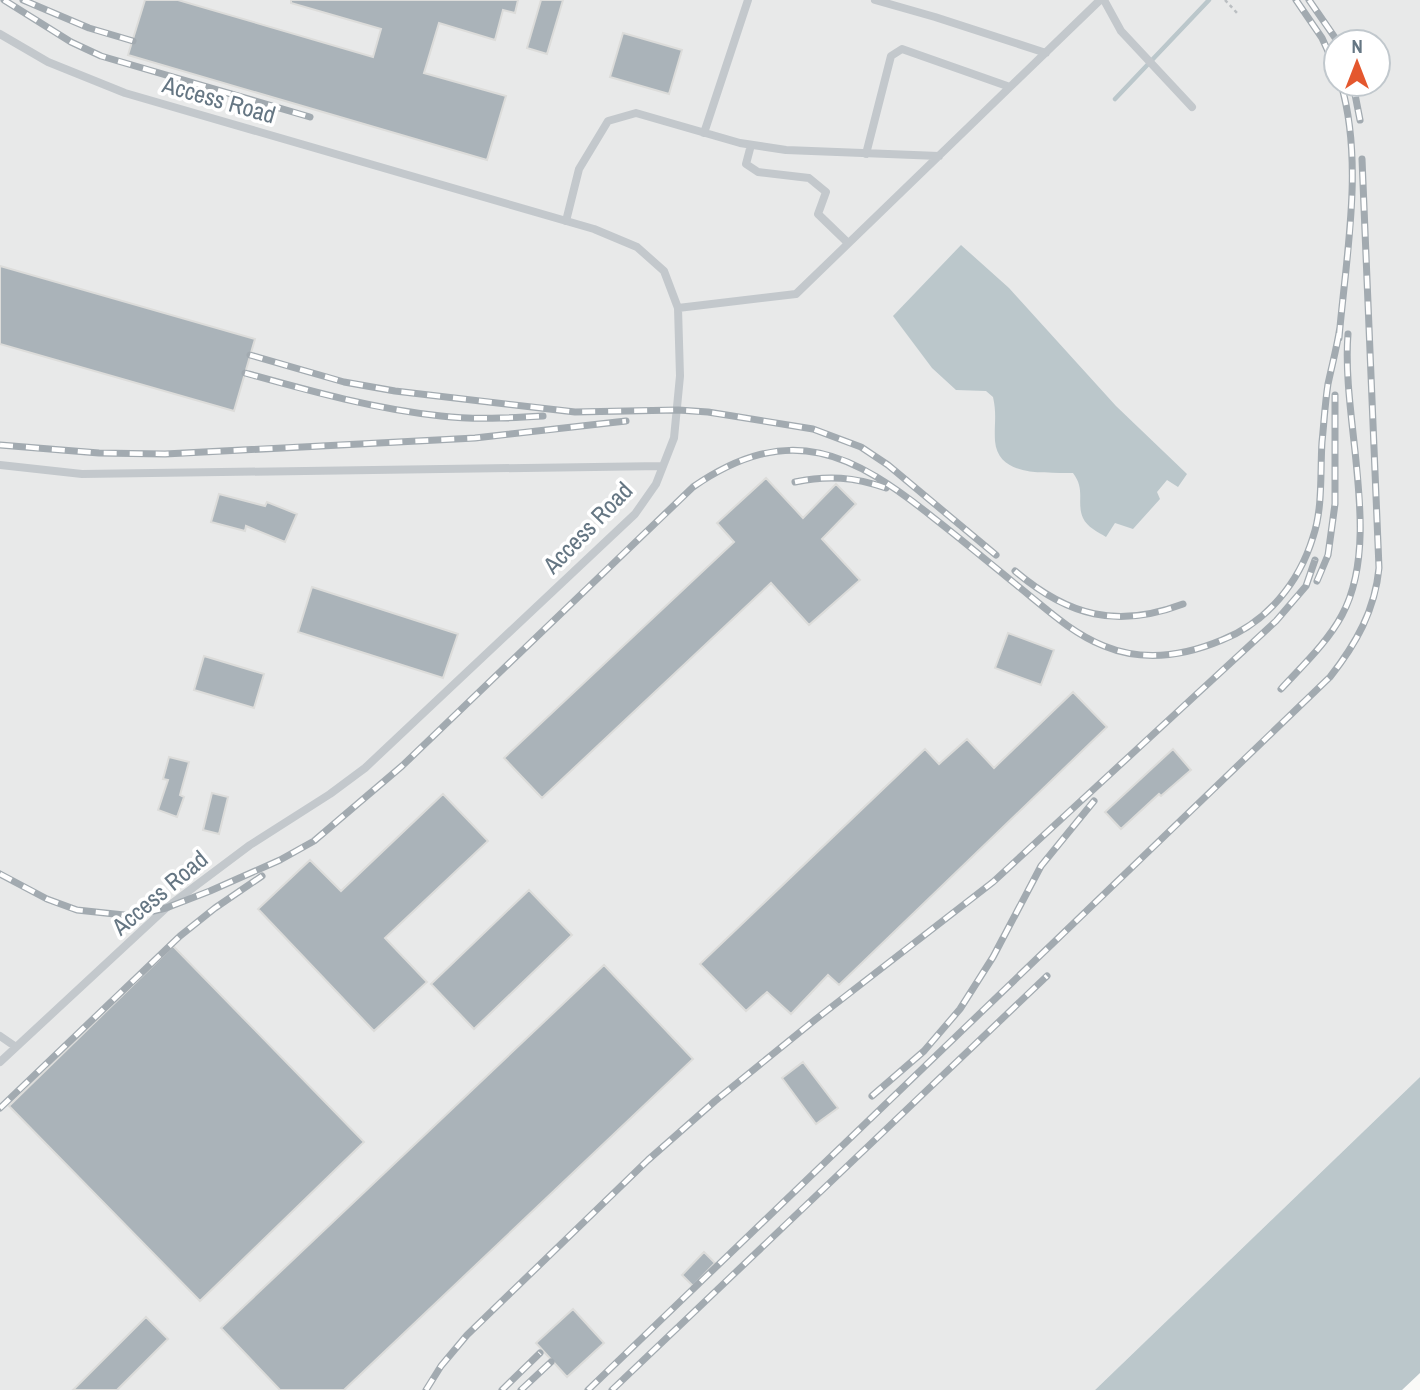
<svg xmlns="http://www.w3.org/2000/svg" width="1420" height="1390" font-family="'Archivo Narrow',sans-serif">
	<rect width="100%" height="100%" fill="#fafaf8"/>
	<path fill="#e8e9e9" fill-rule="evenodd" d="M 0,0 L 1420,0 L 1420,1077 L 1095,1390 L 0,1390 ZM 1336,42 L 1378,42 L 1378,84 L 1336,84 Z"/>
	<path fill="#bbc7cb" d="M 961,245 L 1009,288 L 1116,406 L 1187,474 L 1178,487 L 1167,480 L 1157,492 L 1160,499 L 1133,529 L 1115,523 L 1106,537 C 1098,532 1087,527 1083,518 C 1076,502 1086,490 1073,473 C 1046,472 998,478 995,441 C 994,424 997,415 993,397 L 986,391 L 956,390 L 932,368 L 893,316 Z
		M 1420,1077 L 1420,1373 L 1402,1390 L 1095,1390 Z"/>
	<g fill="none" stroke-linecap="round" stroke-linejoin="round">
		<path stroke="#bbc7cb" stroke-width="4.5" d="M 1115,99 L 1209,0"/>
	</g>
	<path fill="#aab3b9" stroke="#dcdcda" stroke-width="2" d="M 145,0 L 178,0 L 373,57 L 381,29 L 291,3 L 291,0 L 518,0 L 515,13 L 503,10 L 495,40 L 439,23 L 424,73 L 506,96 L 487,160 L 128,55 Z
		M 541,0 L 563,0 L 547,54 L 527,48 Z
		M 623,33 L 682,50 L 669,94 L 610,77 Z
		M 0,266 L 255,339 L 234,411 L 0,344 Z
		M 766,478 L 803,518 L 836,484 L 856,504 L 822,539 L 860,580 L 809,625 L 771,583 L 542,798 L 504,758 L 734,542 L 717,523 Z
		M 219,494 L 265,506 L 267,502 L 297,514 L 285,542 L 246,526 L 245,531 L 211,522 Z
		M 312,587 L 458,634 L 443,678 L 298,632 Z
		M 1008,633 L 1054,650 L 1041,685 L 995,668 Z
		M 204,656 L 264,674 L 254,708 L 194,690 Z
		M 1073,692 L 1107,727 L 839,985 L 828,975 L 791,1014 L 767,992 L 746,1011 L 700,964 L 925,749 L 939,764 L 967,739 L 994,768 Z
		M 1173,749 L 1191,770 L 1161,796 L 1159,794 L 1121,829 L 1105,812 Z
		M 169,757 L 189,762 L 180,795 L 184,797 L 177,817 L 158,810 L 168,780 L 163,779 Z
		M 212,793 L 228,797 L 219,834 L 203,830 Z
		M 443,794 L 488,841 L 385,938 L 427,982 L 374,1031 L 258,909 L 310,860 L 341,891 Z
		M 529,890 L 572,935 L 474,1029 L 431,984 Z
		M 173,946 L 364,1142 L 200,1301 L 9,1106 Z
		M 604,965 L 693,1059 L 344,1390 L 280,1390 L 221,1328 Z
		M 803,1062 L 838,1108 L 816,1124 L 782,1078 Z
		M 704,1252 L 715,1263 L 693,1286 L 682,1275 Z
		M 573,1309 L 604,1343 L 567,1377 L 536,1343 Z
		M 146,1317 L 168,1339 L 117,1390 L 73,1390 Z"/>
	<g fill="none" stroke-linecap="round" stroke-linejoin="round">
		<path stroke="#bbbfc2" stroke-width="2.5" stroke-dasharray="3.5 3.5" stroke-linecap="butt" d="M 1225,0 L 1238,14"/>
		<path stroke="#c3c8cc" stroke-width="8" d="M 875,0 L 935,17 L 1046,53
			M 1104,0 L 1121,31 L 1192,107
			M 0,34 L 48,62 L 125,93 L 594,229 L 637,247 L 664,271 L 678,308 L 680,376 L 674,438 L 656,484 L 635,514 L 365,768 L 330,794 L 250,845 L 166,908 L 0,1062
			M 704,133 L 748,0
			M 751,145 L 746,164 L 758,172 L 809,178 L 826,192 L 818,214 L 848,243
			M 866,154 L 891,56 L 902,49 L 1010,87
			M 566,221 L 579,169 L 608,121 L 636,113 L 740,143 L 786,150 L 939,156
			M 678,308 L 796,294 L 1100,0
			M 0,465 L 82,474 L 663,466
			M 0,1036 L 16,1047"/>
		<defs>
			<path id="rail" d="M 4,0 L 71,42 L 101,56 L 310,117
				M 23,0 L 89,28 L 133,41
				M 1296,0 L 1322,38 L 1336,69
				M 1309,0 L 1338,42
				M 1353,84 L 1360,120
				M 1339,338 C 1346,256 1364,163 1341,84
				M 250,355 L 344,382 L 395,391 L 575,412 L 678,410 L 708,412 L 813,429 L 861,447 L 888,465 L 996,555
				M 245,373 C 310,391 374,409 441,416 C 475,420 509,418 543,416
				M 0,445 L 99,453 L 165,454 L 475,438 L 626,421
				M 795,482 C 828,475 854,477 886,488
				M 1015,571 C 1068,616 1117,629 1183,604
				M 1317,581 L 1328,555 L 1335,504 L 1335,395
				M 1281,689 C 1302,666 1327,643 1342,615 C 1383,539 1341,419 1348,334
				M 0,874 L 47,899 L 77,910 L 124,915 L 145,913 L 166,908 L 210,891 L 280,860 L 314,841 L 402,766 L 693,487 C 790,420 853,453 935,519 C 967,544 998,570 1030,596 C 1053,615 1076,635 1104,646 C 1143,662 1184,656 1222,640 C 1267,622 1299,583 1313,537 C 1323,508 1320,473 1322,442 C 1324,423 1325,403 1328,384 C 1332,365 1337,347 1340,327
				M 872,1096 L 924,1051 L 960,1009 L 993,957 L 1041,866 L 1094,801
				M 0,1108 L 180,936 L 215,908 L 262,876
				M 426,1390 L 441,1366 L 467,1335 L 648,1160 L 715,1101 L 816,1019 L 993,882 L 1276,621 L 1306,586 L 1315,560
				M 502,1390 L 540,1353
				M 521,1390 L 551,1362
				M 588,1390 L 1330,677 C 1356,644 1375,610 1379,568 L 1362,159
				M 612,1390 L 1047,976"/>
		</defs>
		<use href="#rail" stroke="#a2aab0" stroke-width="7"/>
		<use href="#rail" stroke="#fff" stroke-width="4.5" stroke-dasharray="13" stroke-linecap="butt"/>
	</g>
	<g text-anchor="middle" stroke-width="7" stroke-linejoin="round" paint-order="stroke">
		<g font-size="24" fill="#657683" stroke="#fff">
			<text transform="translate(219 100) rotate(16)" y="8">Access Road</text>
			<text transform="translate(588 528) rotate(-46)" y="8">Access Road</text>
			<text transform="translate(160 893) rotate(-40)" y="8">Access Road</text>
		</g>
	</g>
	<g transform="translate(1357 63)"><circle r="33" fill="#ffffff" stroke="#c1c8cd" stroke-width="2"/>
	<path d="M0-5L12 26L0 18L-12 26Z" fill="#e4572e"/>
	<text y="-10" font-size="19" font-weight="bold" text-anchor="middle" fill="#657683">N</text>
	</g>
</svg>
